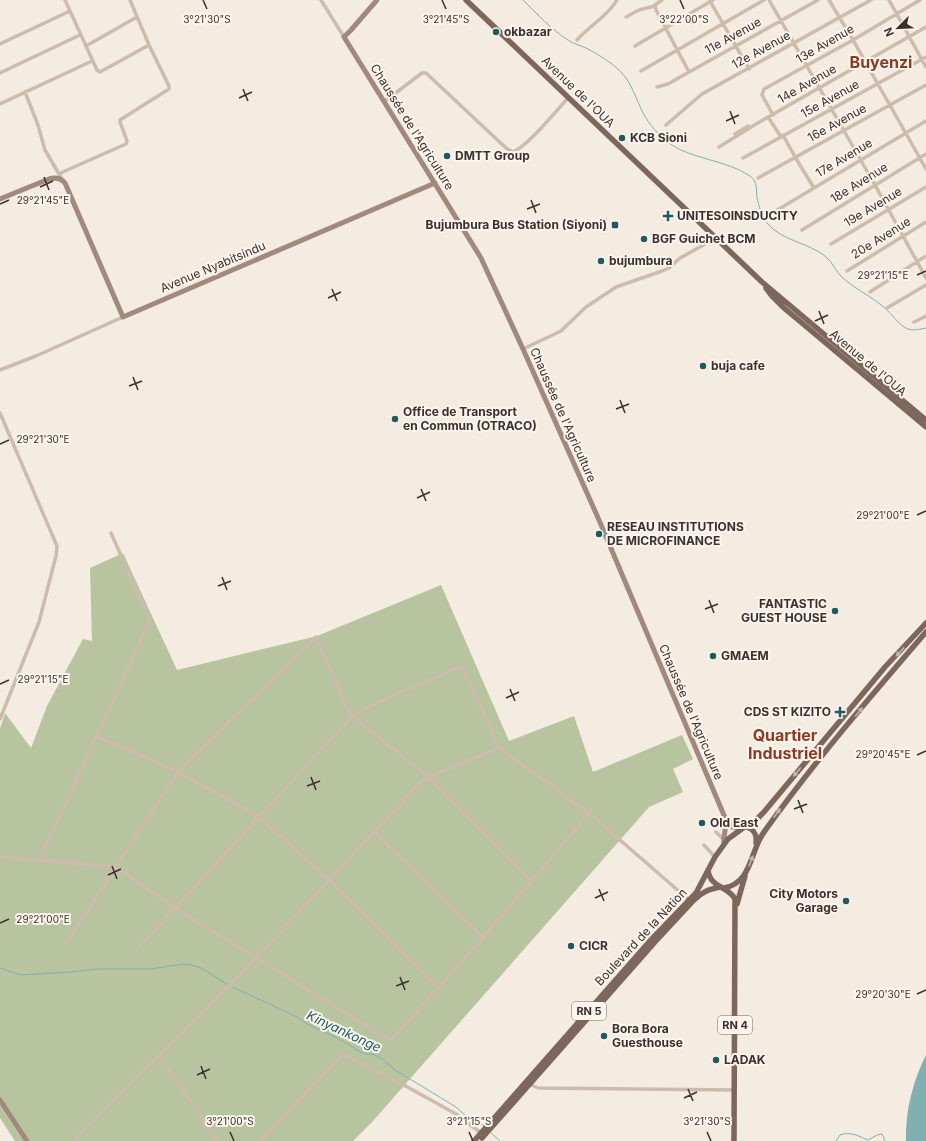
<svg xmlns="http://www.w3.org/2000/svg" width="926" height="1141" font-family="Inter,sans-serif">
	<rect width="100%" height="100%" fill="#f4ebe1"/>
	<path fill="#b8c4a0" d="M 123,553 L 177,670 L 317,636 L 441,585 L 509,741 L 574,716 L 593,772 L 682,735 L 693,759 L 673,769 L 683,792 L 649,807 L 373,1121 L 353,1141 L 15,1141 L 0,1118 L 0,729 L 5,713 L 31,748 L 47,706 L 83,639 L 92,641 L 90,568 Z"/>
	<path fill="#7fb0b2" d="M 926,1055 L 926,1141 L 906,1141 C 905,1111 913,1081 926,1055 Z"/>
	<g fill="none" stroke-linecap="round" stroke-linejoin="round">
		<path stroke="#7fb0b2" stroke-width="1" d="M 523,0 C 537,14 552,30 568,40 C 574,44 582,46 588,49 C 599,55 611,62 620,71 C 632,83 636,99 643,113 C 649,124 659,136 669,143 C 690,159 727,160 750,176 C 758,182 756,190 757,198 C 759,206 762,217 767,223 C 782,241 807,242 825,256 C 833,262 836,273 844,279 C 858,291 875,298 888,311 C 894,317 900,326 908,329 C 915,331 920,329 926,328
			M 0,968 L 20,975 L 70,972 L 99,969 L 150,969 L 184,964 L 192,965 L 201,968 L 227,984
			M 233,987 L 297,1017 L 309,1025 L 335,1037 L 363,1053 L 375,1055 L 382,1059 L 395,1070 L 456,1107 L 467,1117 L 475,1119 L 484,1126
			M 491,1133 L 500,1141
			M 836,1141 L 840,1135 C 851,1131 858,1136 868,1140 L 877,1135 L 882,1134 L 884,1138 L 884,1141"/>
		<path stroke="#cdbbac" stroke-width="3.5" d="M 65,0 L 86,46 L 137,17
			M 321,0 L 344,37
			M 662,0 L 655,5 L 656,10 L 689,72
			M 769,0 L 875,185 L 926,278
			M 829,0 L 853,40 L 926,169
			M 889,0 L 926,67
			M 710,1 L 749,69
			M 626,17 L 639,10 L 655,6
			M 577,40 C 589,26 608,16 617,0
			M 0,44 L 70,11
			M 86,46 L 97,70 L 100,72 L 149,45
			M 635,46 L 713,0
			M 641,71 L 764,0
			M 0,73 L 80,35
			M 657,87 L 668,84 L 689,72 L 818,0
			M 25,92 L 38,125 L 45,150 L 59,174
			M 385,101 L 422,73 L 426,73 L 506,148 L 513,152 C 528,146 556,111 568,98
			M 0,104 L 92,61
			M 773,115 L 762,95 L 764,89 L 853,40 L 920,0
			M 768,117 L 781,137
			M 666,125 L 702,94 L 871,0
			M 735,134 L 748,126
			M 783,135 L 795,157 L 814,188
			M 719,147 L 756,124 L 926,27
			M 743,158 L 926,57
			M 758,178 L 926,85
			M 62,180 L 59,174 L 65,171 L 126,144 L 127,141 L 120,122 L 120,120 L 169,89 L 169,86 L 149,45 L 130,0
			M 774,212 L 926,121
			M 802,230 L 926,154
			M 831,244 L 926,187
			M 847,271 L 926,222
			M 870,292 L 926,256
			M 887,308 L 926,285
			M 914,322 L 926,316
			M 523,349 L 561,331 L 586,307 L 616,287 L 662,271 L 669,268 L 680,258 L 716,238
			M 0,370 L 36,356 L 123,317
			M 0,413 L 57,546 L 56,556 L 39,622 L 0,719
			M 96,736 L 178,772 L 259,817 L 329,880 L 439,987
			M 375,832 L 483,938
			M 716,832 L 723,839
			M 704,845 L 715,857
			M 0,857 L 116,867 L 174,907 L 389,1040 L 392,1039 L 483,938 L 589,813
			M 39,860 L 149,623 L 149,619 L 111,533
			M 66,943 L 178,772 L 316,637 L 346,706 L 352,716 L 428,777 L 531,881
			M 140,946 L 352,716 L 365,708 L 462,666 L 499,748 L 589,813 L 689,900
			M 160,1056 L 217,1141
			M 529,1084 L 538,1088 L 735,1090
			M 73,1141 L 236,979 L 419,784 L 428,777 L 499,748
			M 260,1141 L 343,1054 L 402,1084 L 456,1114 L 481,1133"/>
		<path stroke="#a18a7d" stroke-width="5" d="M 377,0 L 351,30 L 344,37 L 481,258 L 523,349 L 599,520 L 726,820 L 732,827 L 743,828
			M 0,199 L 49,179 C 56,177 61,178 65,183 L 123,317 L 435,183
			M 724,844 C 723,837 726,829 726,821
			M 0,1100 L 27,1141"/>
		<path stroke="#7d675c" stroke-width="5.5" d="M 466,0 L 762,282 L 926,420
			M 766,288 L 772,296 L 784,308 L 926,427
			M 747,827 C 755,830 757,835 756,843
			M 708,870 C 710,888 728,886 735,899 L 734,1141
			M 724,888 C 752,883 750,851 764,832 C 814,762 870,697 926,632
			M 737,904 L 745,876
			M 482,1138 L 655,942 L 694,900 C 702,892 709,889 721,887
			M 474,1141 L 649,942 L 696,893 L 715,857 L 728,839 L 743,828 L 754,822 L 764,812 L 885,667 L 926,623"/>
	</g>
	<defs><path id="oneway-solid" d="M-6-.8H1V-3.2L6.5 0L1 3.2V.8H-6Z"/></defs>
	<g fill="#c2b5ac">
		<use href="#oneway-solid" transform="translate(900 652) rotate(133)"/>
		<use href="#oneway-solid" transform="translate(859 712) rotate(-50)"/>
		<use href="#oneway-solid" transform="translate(797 772) rotate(130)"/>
		<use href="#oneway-solid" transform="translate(777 813) rotate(-55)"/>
		<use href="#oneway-solid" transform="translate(751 861) rotate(-68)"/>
	</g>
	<path fill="none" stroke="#3b302b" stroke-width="1.5" d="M 203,0 L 207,9M 442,0 L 446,9M 680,0 L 684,9M 243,89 L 248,101M 239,98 L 252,92M 730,111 L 735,124M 726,121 L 739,115M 44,177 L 49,190M 40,187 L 53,181M 531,200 L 536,213M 0,204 L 9,200M 527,209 L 540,204M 917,275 L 926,271M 332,289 L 337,301M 328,298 L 341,292M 819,311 L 824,324M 815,321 L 828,315M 133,377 L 138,390M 129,386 L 142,381M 620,400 L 625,413M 616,409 L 629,404M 0,444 L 9,440M 421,489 L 426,501M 417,498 L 430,492M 917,515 L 926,511M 222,577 L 227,590M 218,586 L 231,581M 709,600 L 714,613M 705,609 L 718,604M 0,684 L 9,680M 510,689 L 515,701M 506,698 L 519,692M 917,755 L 926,751M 311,777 L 316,790M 307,786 L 320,781M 798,800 L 803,813M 794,809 L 807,804M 112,866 L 117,879M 108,875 L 121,869M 599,889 L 604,901M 595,898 L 608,892M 0,923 L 9,919M 400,977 L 405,990M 396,986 L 409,981M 917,994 L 926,990M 201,1066 L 206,1079M 197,1075 L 210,1069M 688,1089 L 693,1101M 684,1098 L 697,1092M 230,1132 L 234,1141M 469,1132 L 473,1141M 707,1132 L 711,1141"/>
	<g fill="#1f5a5e" stroke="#fbf5ee" stroke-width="1.5">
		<circle cx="496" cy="32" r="4"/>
		<circle cx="622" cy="138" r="4"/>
		<circle cx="447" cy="156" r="4"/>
		<path d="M666 210h4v4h4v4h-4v4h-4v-4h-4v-4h4z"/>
		<rect x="611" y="221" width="8" height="8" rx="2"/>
		<circle cx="644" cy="239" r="4"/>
		<circle cx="601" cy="261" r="4"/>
		<circle cx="703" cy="366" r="4"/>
		<circle cx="395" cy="419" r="4"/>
		<circle cx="599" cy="534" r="4"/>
		<circle cx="835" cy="611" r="4"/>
		<circle cx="713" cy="656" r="4"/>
		<path d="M838 706h4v4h4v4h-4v4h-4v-4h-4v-4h4z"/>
		<circle cx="702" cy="823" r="4"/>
		<circle cx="846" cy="901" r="4"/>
		<circle cx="571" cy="946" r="4"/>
		<circle cx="604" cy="1036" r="4"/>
		<circle cx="716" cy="1060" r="4"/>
	</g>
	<g text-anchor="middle" stroke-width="4" stroke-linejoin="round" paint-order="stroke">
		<g fill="#fbf5ee" stroke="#756b66" stroke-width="1">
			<rect x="572" y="1002" width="34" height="18" rx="3"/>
			<rect x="718" y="1016" width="34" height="18" rx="3"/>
		</g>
		<g font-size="11" font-weight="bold" fill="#3b302b">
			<text x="589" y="1015">RN 5</text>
			<text x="735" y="1029">RN 4</text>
		</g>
		<g font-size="12" font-weight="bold" fill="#3b302b" stroke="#fbf5ee" text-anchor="start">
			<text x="504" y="36">okbazar</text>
			<text x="630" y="142">KCB Sioni</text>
			<text x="455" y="160">DMTT Group</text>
			<text x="677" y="220">UNITESOINSDUCITY</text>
			<text x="607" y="229" text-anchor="end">Bujumbura Bus Station (Siyoni)</text>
			<text x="652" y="243">BGF Guichet BCM</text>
			<text x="609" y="265">bujumbura</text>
			<text x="711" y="370">buja cafe</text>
			<text x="403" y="416">Office de Transport<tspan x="403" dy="14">en Commun (OTRACO)</tspan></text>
			<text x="607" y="531">RESEAU INSTITUTIONS<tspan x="607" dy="14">DE MICROFINANCE</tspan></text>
			<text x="827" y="608" text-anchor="end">FANTASTIC<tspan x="827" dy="14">GUEST HOUSE</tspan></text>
			<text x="721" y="660">GMAEM</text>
			<text x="831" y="716" text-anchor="end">CDS ST KIZITO</text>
			<text x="710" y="827">Old East</text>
			<text x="838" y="898" text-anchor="end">City Motors<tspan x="838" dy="14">Garage</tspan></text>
			<text x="579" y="950">CICR</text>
			<text x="612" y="1033">Bora Bora<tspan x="612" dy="14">Guesthouse</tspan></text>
			<text x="724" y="1064">LADAK</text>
		</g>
		<g font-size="12" fill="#3b302b" stroke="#fbf5ee">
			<text transform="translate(733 36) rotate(-29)" y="4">11e Avenue</text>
			<text transform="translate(825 44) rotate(-30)" y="4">13e Avenue</text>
			<text transform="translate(761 50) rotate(-29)" y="4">12e Avenue</text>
			<text transform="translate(807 84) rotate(-30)" y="4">14e Avenue</text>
			<text transform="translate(578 92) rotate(44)" y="4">Avenue de l'OUA</text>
			<text transform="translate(830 99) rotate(-29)" y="4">15e Avenue</text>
			<text transform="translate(837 123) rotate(-29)" y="4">16e Avenue</text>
			<text transform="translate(412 127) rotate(58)" y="4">Chaussée de l'Agriculture</text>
			<text transform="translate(844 158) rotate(-31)" y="4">17e Avenue</text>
			<text transform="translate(859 183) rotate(-32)" y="4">18e Avenue</text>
			<text transform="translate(873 207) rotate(-31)" y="4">19e Avenue</text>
			<text transform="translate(881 238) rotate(-32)" y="4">20e Avenue</text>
			<text transform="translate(213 267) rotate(-23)" y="4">Avenue Nyabitsindu</text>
			<text transform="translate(868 363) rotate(40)" y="4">Avenue de l'OUA</text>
			<text transform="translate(563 415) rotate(66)" y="4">Chaussée de l'Agriculture</text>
			<text transform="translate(691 712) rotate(67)" y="4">Chaussée de l'Agriculture</text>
			<text transform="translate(641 937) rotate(-47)" y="4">Boulevard de la Nation</text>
		</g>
		<g font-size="13" font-style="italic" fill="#1f5a5e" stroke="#fbf5ee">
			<text transform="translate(344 1031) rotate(25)" y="5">Kinyankonge</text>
		</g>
		<g font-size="16" font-weight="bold" fill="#8c3b22" stroke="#fbf5ee">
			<text x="881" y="68">Buyenzi</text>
			<text x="785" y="741">Quartier<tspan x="785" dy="18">Industriel</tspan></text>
		</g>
	</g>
	<g font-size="10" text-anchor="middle" fill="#3b302b" stroke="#fbf5ee" stroke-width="4" stroke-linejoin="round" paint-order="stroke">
		<text x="207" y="23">3°21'30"S</text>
		<text x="446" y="23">3°21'45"S</text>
		<text x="684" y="23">3°22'00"S</text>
		<text x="43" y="204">29°21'45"E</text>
		<text x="883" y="279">29°21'15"E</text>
		<text x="43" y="443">29°21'30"E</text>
		<text x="883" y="519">29°21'00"E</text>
		<text x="43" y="683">29°21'15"E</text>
		<text x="883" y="758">29°20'45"E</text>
		<text x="43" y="923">29°21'00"E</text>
		<text x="883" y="998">29°20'30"E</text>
		<text x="230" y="1125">3°21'00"S</text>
		<text x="469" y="1125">3°21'15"S</text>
		<text x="707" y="1125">3°21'30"S</text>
	</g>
	<g transform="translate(898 28) rotate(246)" stroke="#fbf5ee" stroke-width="3" paint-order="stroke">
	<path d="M0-3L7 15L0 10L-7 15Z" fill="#3b302b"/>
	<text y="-6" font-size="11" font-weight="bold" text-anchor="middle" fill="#3b302b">N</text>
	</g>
</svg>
